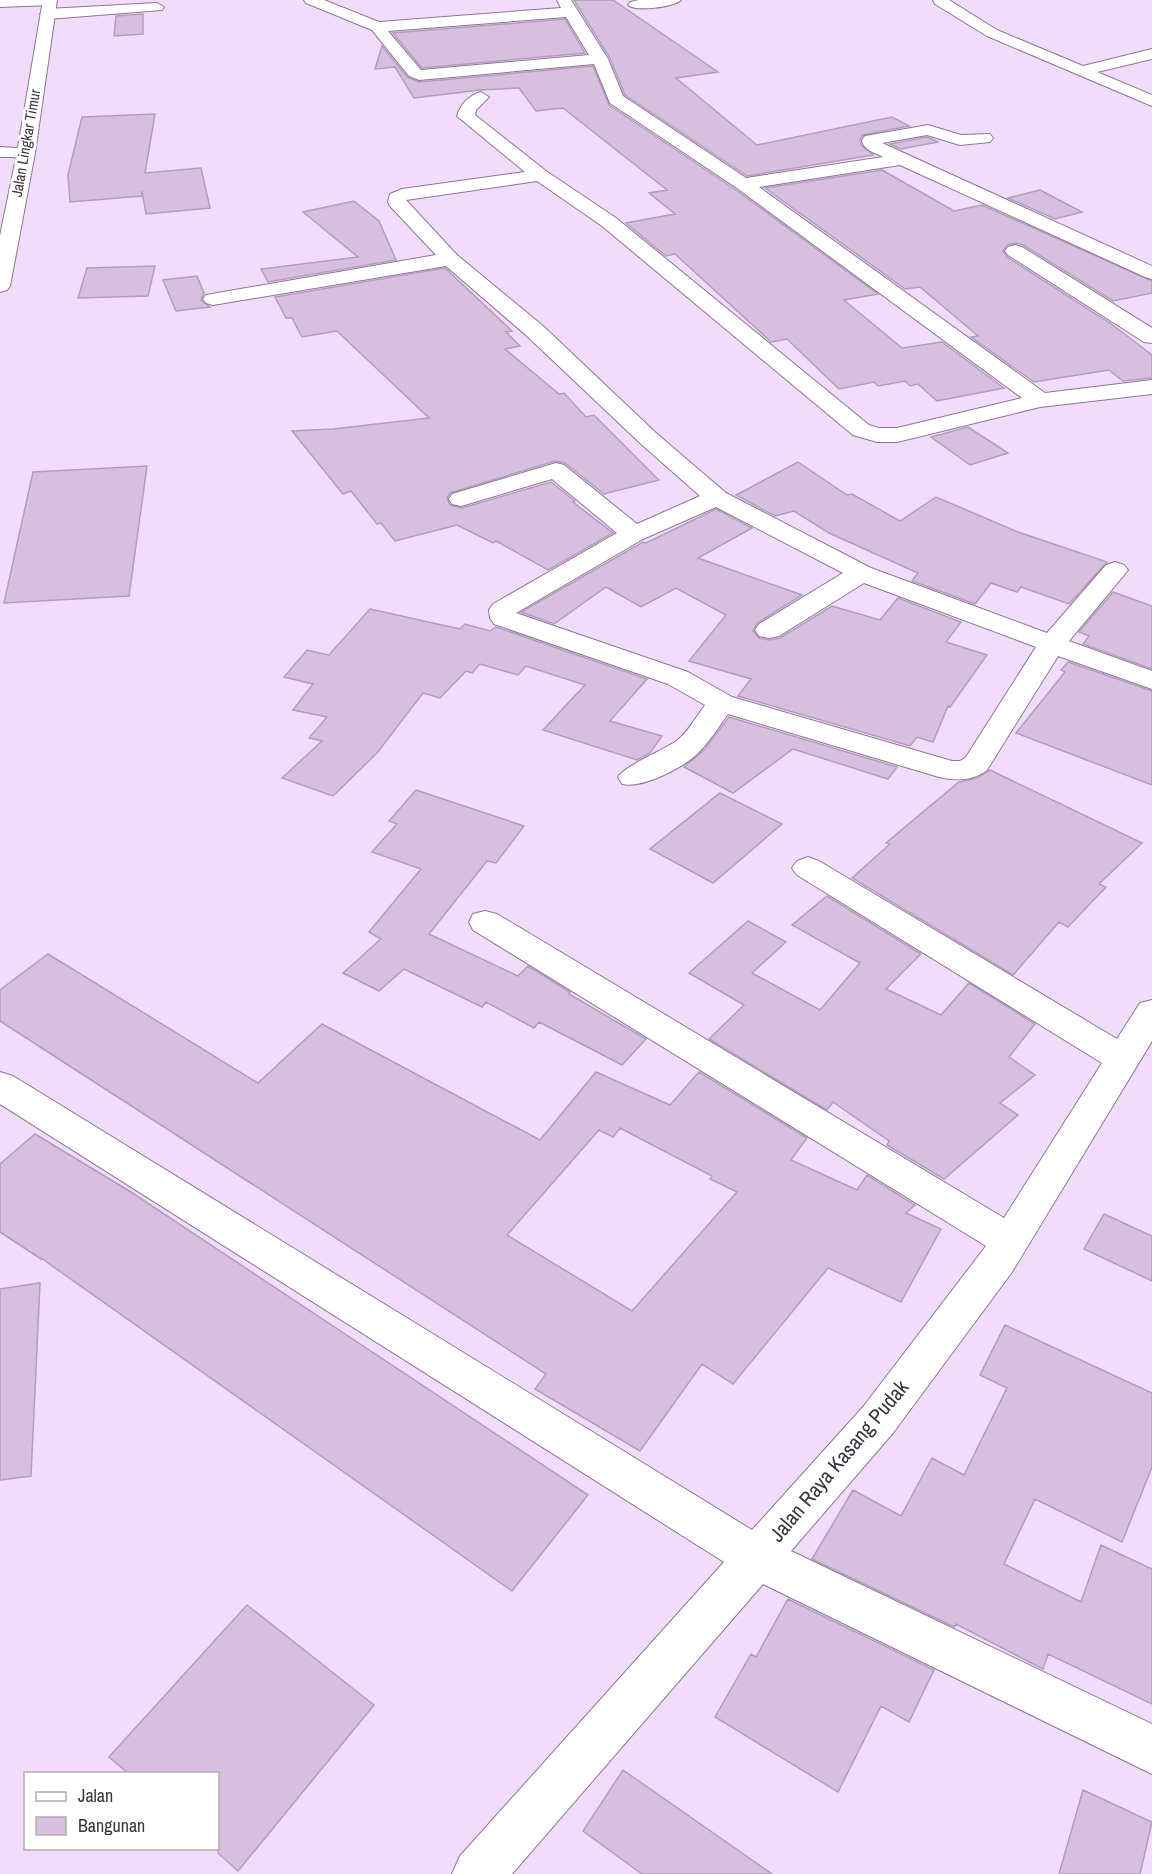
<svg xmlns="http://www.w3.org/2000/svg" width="1152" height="1874" font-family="'Archivo Narrow',sans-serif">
	<rect width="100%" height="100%" fill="#f2dcfb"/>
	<path fill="#d7c0df" stroke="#b39dbb" stroke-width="1.5" fill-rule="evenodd" d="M 574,0 L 613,0 L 718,72 L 676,78 L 757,145 L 892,117 L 909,126 L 863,135 L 860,139 L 861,145 L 873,155 L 747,176 L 625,95 L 610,58 Z
		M 143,14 L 143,34 L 114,36 L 116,16 Z
		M 565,19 L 585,53 L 422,68 L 393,33 Z
		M 382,46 L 407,77 L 419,82 L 593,66 L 609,105 L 736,190 L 878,294 L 844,300 L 902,348 L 942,342 L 1004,388 L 937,401 L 918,384 L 910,386 L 905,381 L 878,386 L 874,382 L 839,389 L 787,339 L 771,342 L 675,254 L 666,256 L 626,223 L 675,214 L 649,193 L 667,190 L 563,108 L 536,111 L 519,88 L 480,90 L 414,98 L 395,67 L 375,69 Z
		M 155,114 L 145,173 L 201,168 L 210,208 L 146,214 L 142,191 L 142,196 L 70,202 L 68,175 L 82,117 Z
		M 927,137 L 938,142 L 901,149 L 890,144 Z
		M 882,170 L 954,211 L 982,205 L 1152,281 L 1152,293 L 1113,301 L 1023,245 L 1016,243 L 1007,245 L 1003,251 L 1007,257 L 1110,323 L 1152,355 L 1152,378 L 1123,381 L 1109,370 L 1034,382 L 971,337 L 978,336 L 920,287 L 905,289 L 765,188 Z
		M 1040,190 L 1082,212 L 1055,219 L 1008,198 Z
		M 354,201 L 379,221 L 396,260 L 268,282 L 261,269 L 358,257 L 303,212 Z
		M 155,266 L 148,296 L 78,298 L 87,268 Z
		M 445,268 L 512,331 L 506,332 L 520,346 L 505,349 L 559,394 L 564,393 L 586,417 L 594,415 L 659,480 L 604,494 L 565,463 L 555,461 L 450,493 L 447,498 L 450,505 L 462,508 L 551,482 L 575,501 L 573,502 L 613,533 L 548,570 L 496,541 L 493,543 L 457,525 L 395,541 L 381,523 L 377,524 L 351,491 L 343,494 L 292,431 L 333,429 L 429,418 L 337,331 L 302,337 L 292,318 L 286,318 L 275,297 Z
		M 197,276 L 204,293 L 201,300 L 210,307 L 176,311 L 163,280 Z
		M 968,427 L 1008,453 L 970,465 L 931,437 Z
		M 798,462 L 847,495 L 852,494 L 900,521 L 936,497 L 1018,532 L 1107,562 L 1069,604 L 1021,587 L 1017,592 L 991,583 L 975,604 L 912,581 L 918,573 L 829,533 L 794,511 L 775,516 L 736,495 Z
		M 147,466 L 129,596 L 4,603 L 33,472 Z
		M 716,509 L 752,528 L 698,558 L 802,595 L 757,623 L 753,631 L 759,638 L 769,640 L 780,638 L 832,606 L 880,620 L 898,598 L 961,622 L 946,642 L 987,655 L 950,707 L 948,706 L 933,742 L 917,737 L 910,746 L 738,696 L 751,679 L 689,661 L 726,615 L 676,588 L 641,607 L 606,587 L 554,624 L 521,612 L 643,542 L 646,543 Z
		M 1113,592 L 1152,606 L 1152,669 L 1083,644 L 1089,636 L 1079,632 Z
		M 370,609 L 460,629 L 465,624 L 490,631 L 496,627 L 647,679 L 610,721 L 662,736 L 650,753 L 637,760 L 543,730 L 585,685 L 526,666 L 518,675 L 480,664 L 472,673 L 466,671 L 440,698 L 423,693 L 377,753 L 333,796 L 282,778 L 322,741 L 309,738 L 327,717 L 293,710 L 313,684 L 284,677 L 307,650 L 329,655 Z
		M 1068,662 L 1152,691 L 1152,785 L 1016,733 L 1065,672 L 1061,670 Z
		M 729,717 L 897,767 L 888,779 L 793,749 L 733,793 L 684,767 L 705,749 Z
		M 990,770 L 1142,843 L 1099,884 L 1106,887 L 1068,927 L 1059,922 L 1013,975 L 852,878 L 890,844 L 886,843 L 959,782 L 977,778 Z
		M 416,790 L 524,826 L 496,863 L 487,861 L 429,934 L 518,976 L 528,966 L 570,992 L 569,994 L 646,1039 L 622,1065 L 539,1022 L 534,1028 L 486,1002 L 482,1007 L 404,969 L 379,991 L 343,973 L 381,939 L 369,932 L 421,869 L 372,852 L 397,824 L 389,821 Z
		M 720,793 L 782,824 L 713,883 L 650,849 Z
		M 827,896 L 921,954 L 886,989 L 941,1015 L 969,983 L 1035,1024 L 1009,1057 L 1035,1075 L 1000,1103 L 1018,1115 L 944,1179 L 887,1145 L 889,1141 L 833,1102 L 827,1110 L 709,1039 L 744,1005 L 689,973 L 748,921 L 786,942 L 752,973 L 820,1010 L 860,963 L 792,925 Z
		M 48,954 L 258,1083 L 322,1024 L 540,1140 L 596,1072 L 670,1105 L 699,1072 L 807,1138 L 791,1160 L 857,1190 L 867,1175 L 915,1205 L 906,1213 L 941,1229 L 901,1302 L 828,1268 L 733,1384 L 702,1364 L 640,1451 L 535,1389 L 546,1374 L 0,1021 L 0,990 ZM 620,1128 L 712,1176 L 710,1179 L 737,1192 L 632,1311 L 507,1235 L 599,1130 L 613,1137 Z
		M 35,1134 L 131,1192 L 588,1495 L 512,1591 L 41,1258 L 41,1259 L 0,1232 L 0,1164 Z
		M 1104,1214 L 1152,1236 L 1152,1281 L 1084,1249 Z
		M 40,1283 L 31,1476 L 0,1480 L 0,1289 Z
		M 1005,1325 L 1152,1393 L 1152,1467 L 1122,1542 L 1035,1499 L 1004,1564 L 1081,1602 L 1101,1545 L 1152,1569 L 1152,1704 L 1048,1654 L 1043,1669 L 956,1624 L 954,1627 L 812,1559 L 853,1490 L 901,1516 L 932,1458 L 964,1475 L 1007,1388 L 980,1375 Z
		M 788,1599 L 934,1670 L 909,1722 L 881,1706 L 838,1792 L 715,1717 L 751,1654 L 756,1657 Z
		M 247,1605 L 374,1705 L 238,1871 L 218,1853 L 218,1773 L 128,1773 L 109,1757 Z
		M 623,1770 L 772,1874 L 642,1874 L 583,1831 Z
		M 1083,1790 L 1152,1822 L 1140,1874 L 1059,1874 Z"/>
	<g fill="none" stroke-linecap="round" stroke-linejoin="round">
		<defs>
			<path id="minor" d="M 0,0 L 57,0 L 57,1 L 50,5 L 0,7 Z
				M 304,0 L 324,0 L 379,22 L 561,8 L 557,0 L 571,0 L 608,59 L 623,96 L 746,178 L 883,157 C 874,152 864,151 862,140 L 865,136 L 871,135 L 928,125 L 961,135 L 990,134 L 993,138 L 990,142 L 960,145 L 927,135 L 882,143 L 1152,266 L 1152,279 L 1145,277 L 900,165 L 759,187 L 1045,393 L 1152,380 L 1152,394 L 1040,407 L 897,442 L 877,442 L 853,435 L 602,226 L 537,181 L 406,200 L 457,255 L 543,326 L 656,433 L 726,493 L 871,568 L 1047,633 L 1106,565 L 1115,562 L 1124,565 L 1128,570 L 1124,575 L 1069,641 L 1152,671 L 1152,689 L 1058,656 L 987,770 C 973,781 956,781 939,777 L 728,714 C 719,726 710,741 699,752 C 685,767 642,789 622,784 L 618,777 C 625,766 661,751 675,742 C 687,734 696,717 705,705 L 668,684 L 494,624 L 490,618 L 489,610 L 493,604 L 617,533 L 552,479 L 461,506 L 452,504 L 449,499 L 452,494 L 556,463 L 564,465 L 637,524 L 700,496 L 640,443 L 527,336 L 446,266 L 213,305 L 206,303 L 203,299 L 206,295 L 436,255 L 390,206 L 388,202 L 390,194 L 402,189 L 525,172 L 457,116 C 460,105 469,95 481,92 L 489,97 L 476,110 L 475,115 L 546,171 L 616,218 L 869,425 L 879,428 L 897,428 L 1022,398 L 737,188 L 610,103 L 594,64 L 419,80 L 409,76 L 372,30 L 306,3 ZM 566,17 L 589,55 L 421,70 L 388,31 ZM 716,507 L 843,573 L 759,624 L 755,630 L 759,636 L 769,638 L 779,636 L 864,583 L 1036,647 L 966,757 L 960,761 L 952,761 L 732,697 L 688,672 L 516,613 L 643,539 Z
				M 639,0 L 681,0 C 674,7 635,12 628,5 L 630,2 Z
				M 933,0 L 949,0 L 997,30 L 1083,66 L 1152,49 L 1152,59 L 1097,72 L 1152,95 L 1152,106 L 987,36 L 935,4 Z
				M 157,3 L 164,7 L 162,10 L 48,19 L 40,14 L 48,9 Z
				M 0,147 L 32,149 L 35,153 L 32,157 L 0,157 Z
				M 1015,245 L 1022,247 L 1152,328 L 1152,343 L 1144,342 L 1008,255 L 1005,251 L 1008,247 Z
				M 808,857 L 819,861 L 1117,1039 L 1140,1003 L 1152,1000 L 1152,1041 L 1012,1272 L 893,1433 L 791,1551 L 1152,1724 L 1152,1774 L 763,1584 L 512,1874 L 452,1874 L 460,1856 L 724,1562 L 0,1104 L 0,1072 L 13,1076 L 752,1530 L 863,1407 L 986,1246 L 473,930 L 469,922 L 473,914 L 485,911 L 497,914 L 1004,1218 L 1102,1063 L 797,875 L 792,868 L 797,861 Z"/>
			<path id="highway" d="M 43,0 L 57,0 L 35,153 L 10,286 L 7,290 L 0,292 L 0,236 L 17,153 Z"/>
		</defs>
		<use href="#minor" stroke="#8b7793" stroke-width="2"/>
		<use href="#highway" stroke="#8b7793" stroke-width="2"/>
		<use href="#minor" fill="#fff" fill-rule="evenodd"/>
		<use href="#highway" fill="#fff" fill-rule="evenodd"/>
	</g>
	<g text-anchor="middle" stroke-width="6" stroke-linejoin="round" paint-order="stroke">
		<g font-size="15" fill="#3b333f" stroke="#fff">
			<text transform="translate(26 143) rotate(-80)" y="5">Jalan Lingkar Timur</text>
		</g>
		<g font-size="21" fill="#3b333f" stroke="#fff">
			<text transform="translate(839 1461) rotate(-50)" y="7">Jalan Raya Kasang Pudak</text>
		</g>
	</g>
	<rect x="24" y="1772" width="195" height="78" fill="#ffffff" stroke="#b1adb2" stroke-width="1.5"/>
	<rect x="36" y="1792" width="30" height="9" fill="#ffffff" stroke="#b1adb2" stroke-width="1.5"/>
	<text x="78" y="1802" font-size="18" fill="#3b333f">Jalan</text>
	<rect x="36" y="1817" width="30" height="18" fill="#d7c0df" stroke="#b1adb2" stroke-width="1.5"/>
	<text x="78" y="1832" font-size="18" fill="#3b333f">Bangunan</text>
</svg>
